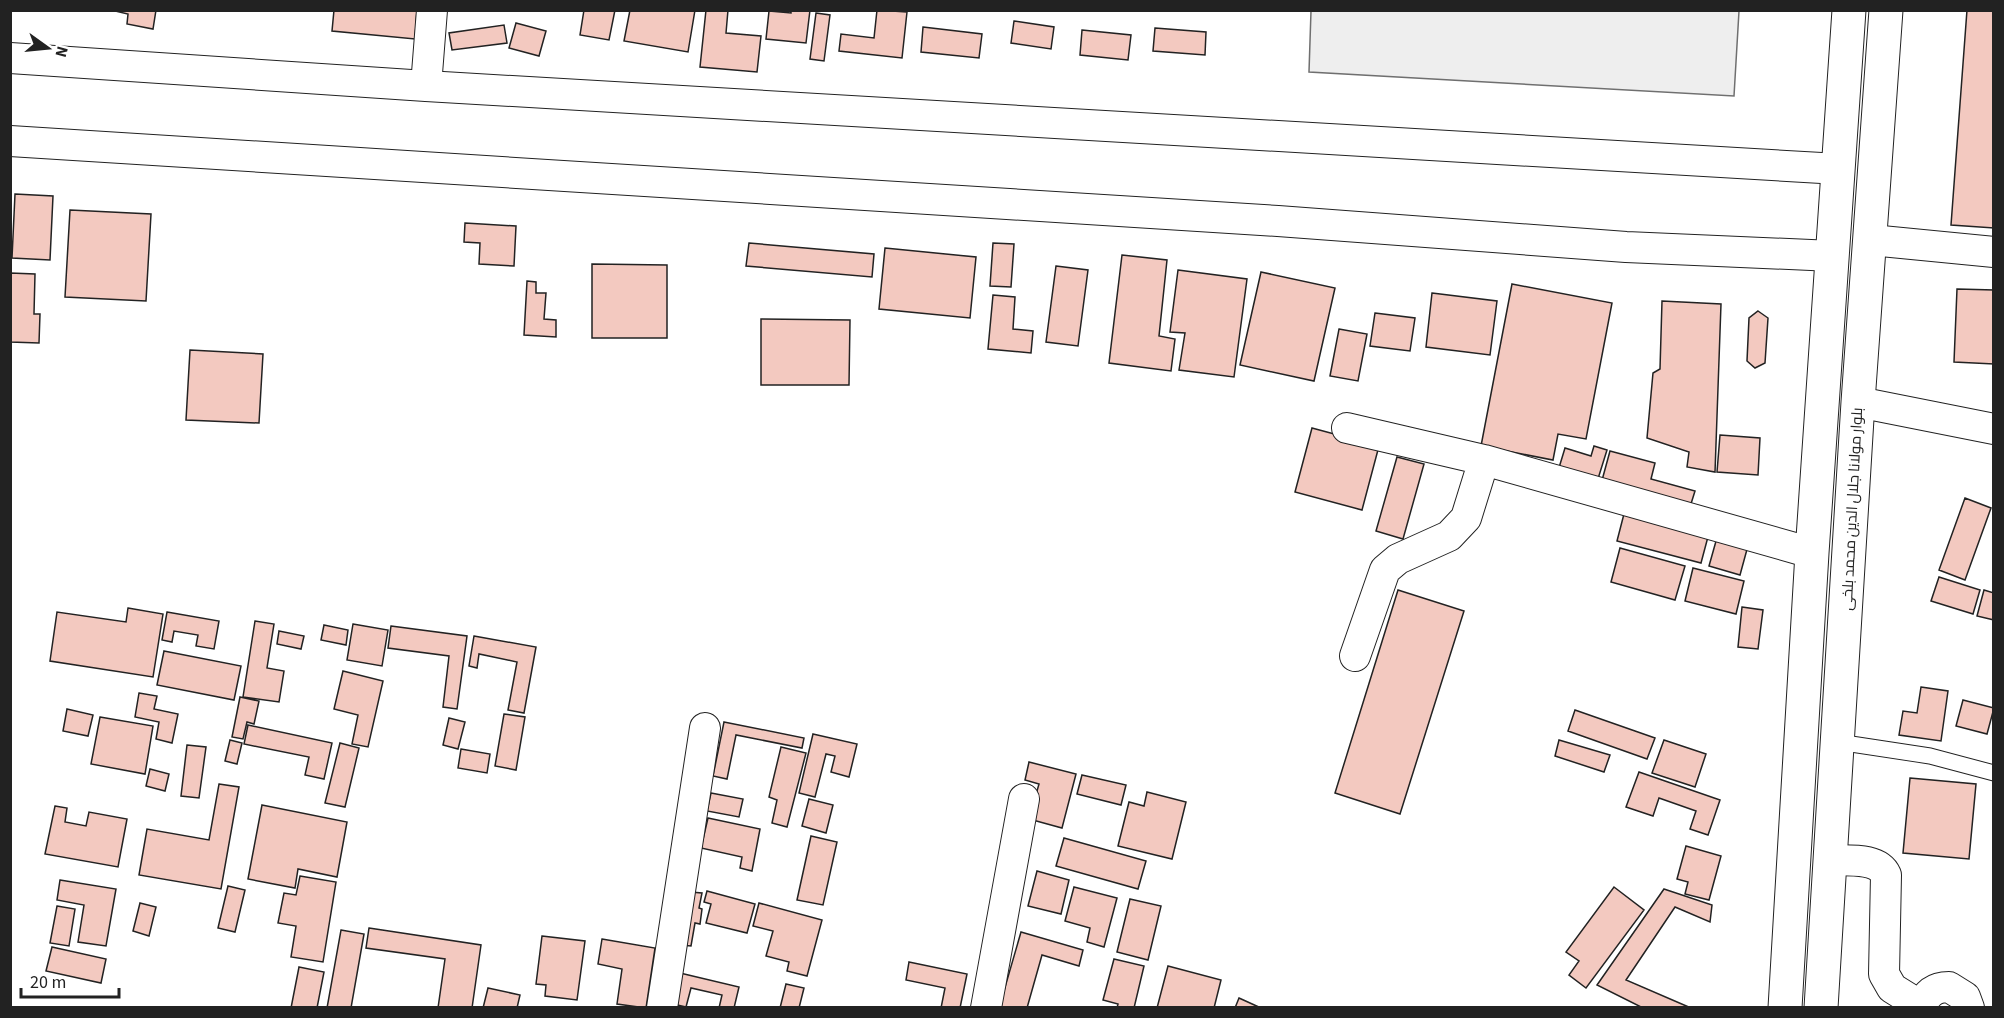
<svg xmlns="http://www.w3.org/2000/svg" width="2004" height="1018" font-family="'Source Sans 3',Cairo,sans-serif">
	<rect width="100%" height="100%" fill="#fff"/>
	<path fill="#eee" stroke="#6f6f6f" stroke-width="1.5" d="M 1311,11 L 1739,11 L 1734,96 L 1309,72 Z"/>
	<path fill="#f3c9c0" stroke="#222" stroke-width="1.5" d="M 111,10 L 156,10 L 153,29 L 127,24 L 128,14 Z
		M 334,10 L 417,10 L 415,39 L 332,31 Z
		M 584,10 L 615,10 L 609,40 L 580,35 Z
		M 630,10 L 695,10 L 688,52 L 624,41 Z
		M 706,10 L 728,10 L 726,33 L 761,36 L 757,72 L 700,67 Z
		M 791,10 L 810,10 L 806,43 L 766,39 L 769,11 L 791,13 Z
		M 877,10 L 907,12 L 902,58 L 839,51 L 841,34 L 874,38 Z
		M 1967,10 L 1994,10 L 1994,228 L 1951,225 Z
		M 816,13 L 830,15 L 824,61 L 810,59 Z
		M 1014,21 L 1054,27 L 1051,49 L 1011,43 Z
		M 516,23 L 546,31 L 539,56 L 509,48 Z
		M 504,25 L 507,43 L 452,50 L 449,33 Z
		M 923,27 L 982,34 L 979,58 L 921,52 Z
		M 1155,28 L 1206,32 L 1205,55 L 1153,51 Z
		M 1082,30 L 1131,35 L 1128,60 L 1080,55 Z
		M 15,194 L 53,196 L 50,260 L 12,258 Z
		M 70,210 L 151,214 L 146,301 L 65,297 Z
		M 465,223 L 516,226 L 514,266 L 479,264 L 480,243 L 464,242 Z
		M 749,243 L 874,254 L 872,277 L 746,266 Z
		M 993,243 L 1014,244 L 1011,287 L 990,286 Z
		M 885,248 L 976,257 L 970,318 L 879,309 Z
		M 1122,255 L 1167,260 L 1159,336 L 1175,339 L 1171,371 L 1109,363 Z
		M 592,264 L 667,265 L 667,338 L 592,338 Z
		M 1056,266 L 1088,270 L 1078,346 L 1046,342 Z
		M 1178,270 L 1247,279 L 1234,377 L 1179,370 L 1185,333 L 1170,332 Z
		M 1261,272 L 1335,288 L 1314,381 L 1240,365 Z
		M 10,273 L 35,274 L 34,314 L 40,314 L 39,343 L 10,342 Z
		M 527,281 L 536,282 L 536,293 L 546,293 L 544,319 L 556,320 L 556,337 L 524,335 Z
		M 1512,284 L 1612,303 L 1586,439 L 1558,434 L 1553,460 L 1481,446 Z
		M 1957,289 L 1994,290 L 1994,364 L 1954,362 Z
		M 1432,293 L 1497,301 L 1490,355 L 1426,347 Z
		M 993,295 L 1015,297 L 1013,329 L 1033,331 L 1031,353 L 988,349 Z
		M 1662,301 L 1721,304 L 1715,472 L 1687,467 L 1689,452 L 1647,438 L 1653,373 L 1660,369 Z
		M 1758,311 L 1768,318 L 1765,363 L 1755,368 L 1747,361 L 1749,318 Z
		M 1375,313 L 1415,318 L 1410,351 L 1370,346 Z
		M 761,319 L 850,320 L 849,385 L 761,385 Z
		M 1339,329 L 1367,334 L 1358,381 L 1330,376 Z
		M 190,350 L 263,354 L 259,423 L 186,420 Z
		M 1312,428 L 1379,446 L 1362,510 L 1295,492 Z
		M 1720,435 L 1760,438 L 1758,475 L 1717,472 Z
		M 1594,446 L 1607,450 L 1597,482 L 1558,471 L 1565,448 L 1591,456 Z
		M 1610,451 L 1655,463 L 1651,479 L 1695,491 L 1690,507 L 1601,484 Z
		M 1397,457 L 1424,464 L 1403,539 L 1376,531 Z
		M 1965,498 L 1991,508 L 1965,580 L 1939,570 Z
		M 1625,510 L 1709,533 L 1701,563 L 1617,541 Z
		M 1718,534 L 1749,542 L 1740,575 L 1709,566 Z
		M 1620,548 L 1685,566 L 1675,600 L 1611,582 Z
		M 1693,568 L 1744,581 L 1736,614 L 1685,601 Z
		M 1939,577 L 1980,590 L 1973,614 L 1931,601 Z
		M 1398,590 L 1464,611 L 1400,814 L 1335,793 Z
		M 1984,590 L 1994,593 L 1994,620 L 1977,616 Z
		M 1742,607 L 1763,610 L 1758,649 L 1738,647 Z
		M 128,608 L 163,614 L 153,677 L 50,661 L 57,612 L 126,622 Z
		M 167,612 L 219,621 L 214,649 L 196,646 L 198,635 L 174,631 L 172,642 L 162,640 Z
		M 255,621 L 274,624 L 267,668 L 284,671 L 279,702 L 243,697 Z
		M 353,624 L 388,630 L 382,666 L 347,660 Z
		M 324,625 L 348,630 L 346,645 L 321,640 Z
		M 391,626 L 467,636 L 457,709 L 443,707 L 449,656 L 388,648 Z
		M 279,631 L 304,636 L 301,649 L 277,644 Z
		M 474,636 L 536,647 L 524,713 L 508,710 L 517,662 L 479,654 L 477,668 L 469,666 Z
		M 164,651 L 241,666 L 234,700 L 157,685 Z
		M 343,671 L 383,681 L 368,747 L 352,744 L 358,715 L 334,709 Z
		M 1921,687 L 1948,691 L 1941,741 L 1899,735 L 1903,711 L 1917,713 Z
		M 139,693 L 157,696 L 154,709 L 178,714 L 172,743 L 156,739 L 159,722 L 135,717 Z
		M 240,697 L 259,701 L 254,724 L 247,722 L 243,739 L 232,737 Z
		M 1963,700 L 1994,708 L 1987,734 L 1956,726 Z
		M 67,709 L 93,715 L 88,736 L 63,731 Z
		M 1575,710 L 1655,738 L 1647,759 L 1568,731 Z
		M 504,714 L 525,717 L 516,770 L 495,766 Z
		M 100,717 L 153,726 L 145,774 L 91,764 Z
		M 449,718 L 465,722 L 458,749 L 443,745 Z
		M 724,722 L 804,738 L 802,748 L 736,735 L 727,779 L 713,776 Z
		M 248,725 L 332,743 L 324,779 L 305,775 L 309,757 L 244,744 Z
		M 813,734 L 857,744 L 849,777 L 831,772 L 835,756 L 826,754 L 815,797 L 799,793 Z
		M 230,740 L 242,743 L 237,764 L 225,761 Z
		M 1559,740 L 1610,755 L 1604,772 L 1555,756 Z
		M 1664,740 L 1706,754 L 1695,787 L 1652,773 Z
		M 340,743 L 359,748 L 345,807 L 325,803 Z
		M 187,745 L 206,747 L 199,798 L 181,796 Z
		M 781,747 L 806,753 L 787,827 L 772,823 L 777,800 L 769,797 Z
		M 461,749 L 490,754 L 487,773 L 458,768 Z
		M 1029,762 L 1076,774 L 1062,828 L 1029,819 L 1039,784 L 1025,780 Z
		M 150,769 L 169,774 L 165,791 L 146,786 Z
		M 1639,772 L 1720,800 L 1708,835 L 1690,829 L 1696,811 L 1659,798 L 1653,816 L 1626,807 Z
		M 1082,775 L 1126,785 L 1121,805 L 1077,794 Z
		M 1910,778 L 1976,784 L 1969,859 L 1903,853 Z
		M 219,784 L 239,787 L 221,889 L 139,875 L 147,829 L 209,840 Z
		M 1147,792 L 1186,802 L 1172,859 L 1118,846 L 1129,802 L 1144,806 Z
		M 711,793 L 743,799 L 739,817 L 707,811 Z
		M 809,799 L 833,805 L 826,833 L 802,826 Z
		M 262,805 L 347,822 L 337,877 L 298,869 L 295,888 L 248,879 Z
		M 55,806 L 67,808 L 65,822 L 86,826 L 89,812 L 127,819 L 118,867 L 45,854 Z
		M 708,818 L 760,829 L 752,871 L 740,868 L 742,857 L 701,848 Z
		M 811,836 L 837,842 L 823,905 L 797,900 Z
		M 1064,838 L 1146,861 L 1138,889 L 1056,866 Z
		M 1686,846 L 1721,856 L 1709,900 L 1685,894 L 1688,882 L 1677,879 Z
		M 1037,871 L 1069,880 L 1061,914 L 1028,906 Z
		M 300,876 L 336,882 L 323,962 L 291,957 L 296,926 L 278,923 L 284,893 L 296,895 Z
		M 60,880 L 116,889 L 106,946 L 78,942 L 84,905 L 57,900 Z
		M 228,886 L 245,890 L 235,932 L 218,928 Z
		M 1074,887 L 1117,898 L 1104,947 L 1087,942 L 1090,928 L 1065,921 Z
		M 1614,887 L 1644,910 L 1586,988 L 1569,975 L 1579,961 L 1566,952 Z
		M 1664,889 L 1712,905 L 1710,922 L 1675,907 L 1626,980 L 1691,1008 L 1643,1008 L 1597,985 Z
		M 707,891 L 755,904 L 747,933 L 706,923 L 711,904 L 704,902 Z
		M 690,892 L 702,893 L 699,908 L 702,909 L 700,924 L 695,923 L 691,946 L 681,945 Z
		M 1130,899 L 1161,906 L 1148,960 L 1117,952 Z
		M 140,903 L 156,907 L 149,936 L 133,931 Z
		M 759,903 L 822,920 L 807,976 L 787,971 L 789,962 L 766,956 L 773,931 L 753,926 Z
		M 57,906 L 75,909 L 69,946 L 50,943 Z
		M 369,928 L 481,945 L 472,1008 L 438,1008 L 445,959 L 366,948 Z
		M 341,930 L 364,934 L 351,1008 L 327,1008 Z
		M 1021,932 L 1083,950 L 1079,966 L 1042,955 L 1027,1008 L 999,1008 Z
		M 542,936 L 585,941 L 577,1000 L 545,996 L 546,985 L 536,984 Z
		M 602,939 L 655,948 L 646,1008 L 617,1004 L 622,969 L 598,964 Z
		M 52,947 L 106,959 L 101,983 L 46,971 Z
		M 1114,959 L 1144,966 L 1134,1008 L 1117,1008 L 1118,1004 L 1103,1000 Z
		M 909,962 L 967,974 L 960,1008 L 941,1008 L 945,988 L 906,980 Z
		M 1168,966 L 1221,980 L 1214,1008 L 1157,1008 Z
		M 299,967 L 324,972 L 317,1008 L 291,1008 Z
		M 680,973 L 739,987 L 734,1008 L 719,1008 L 722,995 L 691,988 L 686,1007 L 673,1004 Z
		M 786,984 L 804,988 L 799,1008 L 780,1008 Z
		M 488,988 L 520,995 L 517,1008 L 483,1008 Z
		M 1239,998 L 1261,1008 L 1235,1008 Z"/>
	<g fill="none" stroke-linecap="round" stroke-linejoin="round">
		<defs>
			<path id="service" d="M 1838,742 L 1930,756 L 1994,773"/>
			<path id="minor" d="M 10,58 L 426,86 L 1839,169
				M 426,86 L 432,10
				M 10,141 L 1278,221 L 1626,247 L 1833,256
				M 1871,240 L 1994,252
				M 1858,402 L 1994,429
				M 1347,428 L 1484,460 L 1812,553
				M 1355,656 L 1385,570 L 1398,559 L 1449,536 L 1466,518 L 1484,460
				M 1831,860 C 1848,861 1878,857 1886,875 L 1884,974 L 1892,988 L 1921,1006
				M 662,1008 L 705,728
				M 986,1008 L 1024,799
				M 1921,1008 C 1926,993 1935,987 1949,987 L 1965,997 L 1969,1008"/>
			<path id="primary" d="M 1785,1008 L 1812,553 L 1849,10
				M 1821,1008 L 1858,402 L 1886,10"/>
		</defs>
		<use href="#service" stroke="#222" stroke-width="17"/>
		<use href="#minor" stroke="#222" stroke-width="32"/>
		<use href="#primary" stroke="#222" stroke-width="35"/>
		<use href="#service" stroke="#fff" stroke-width="15"/>
		<use href="#minor" stroke="#fff" stroke-width="30"/>
		<use href="#primary" stroke="#fff" stroke-width="33"/>
	</g>
	<g text-anchor="middle" stroke-width="4.5" stroke-linejoin="round" paint-order="stroke">
		<g font-size="15" fill="#222" stroke="#fff">
			<text transform="translate(1852 509) rotate(-87)" y="5">بلوار مولانا جلال الدین محمد بلخی</text>
		</g>
	</g>
	<rect width="2004" height="1018" fill="none" stroke="#222222" stroke-width="24"/>
	<g transform="translate(48 48) rotate(105)" stroke="#ffffff" stroke-width="4.5" paint-order="stroke">
	<path d="M0-4.5L10 22L0 15L-10 22Z" fill="#222222"/>
	<text y="-9" font-size="16" font-weight="bold" text-anchor="middle" fill="#222222">N</text>
	</g>
	<path d="M21 988v9h98v-9" fill="none" stroke="#222222" stroke-width="3"/>
	<text x="30" y="988" font-size="18" fill="#222222" stroke="#ffffff" stroke-width="4.5" paint-order="stroke">20 m</text>
</svg>
